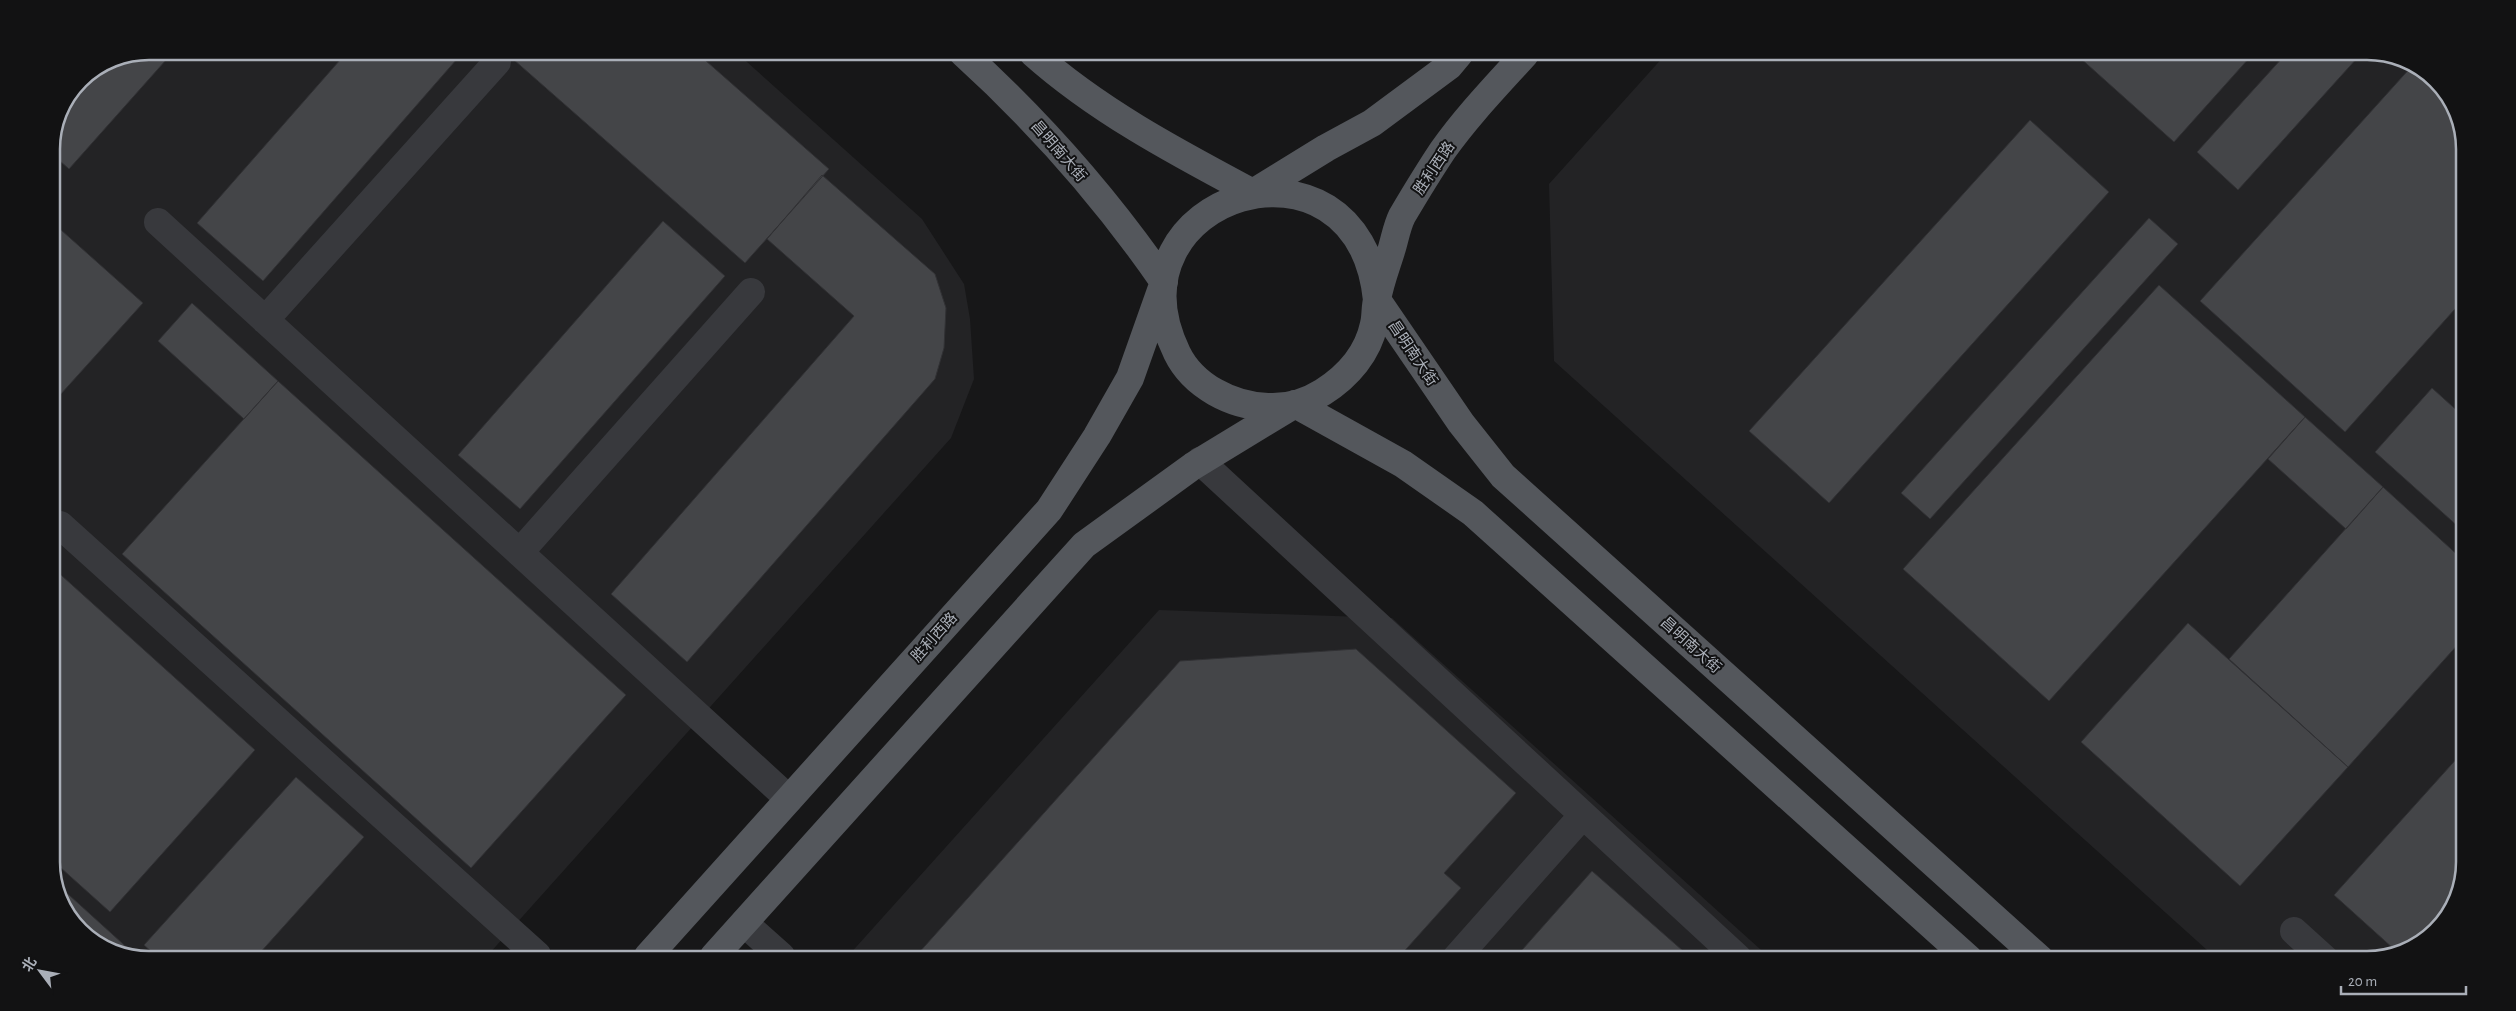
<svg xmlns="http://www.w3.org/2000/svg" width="2516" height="1011" font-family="'Alegreya Sans','Noto Sans SC',sans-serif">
	<rect width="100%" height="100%" fill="#171718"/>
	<path fill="#232325" d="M 149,51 L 737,53 L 922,219 L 964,284 L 970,319 L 974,379 L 951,438 L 488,955 L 117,954 L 71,921 L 51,869 L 51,143 L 61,106 L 80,80 L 112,59 Z
		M 1665,55 L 2399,57 L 2444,89 L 2465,142 L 2459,894 L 2426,940 L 2367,960 L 2217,959 L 1554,361 L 1549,184 Z
		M 1159,610 L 1392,618 L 1770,958 L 848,956 Z"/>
	<path fill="#444548" stroke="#313134" d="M 149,51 L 174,51 L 69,169 L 51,153 L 51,143 L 61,106 L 80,80 L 112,59 Z
		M 347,52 L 449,52 L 457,59 L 263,281 L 197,223 Z
		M 505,52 L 697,53 L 829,169 L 745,263 Z
		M 2078,56 L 2251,56 L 2174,142 Z
		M 2284,56 L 2359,56 L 2238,190 L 2197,152 Z
		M 2412,66 L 2444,89 L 2465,142 L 2463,300 L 2345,432 L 2200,301 Z
		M 2030,120 L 2109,192 L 1829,503 L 1749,431 Z
		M 822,175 L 935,274 L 946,308 L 944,348 L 935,379 L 687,662 L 611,594 L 854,316 L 767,239 Z
		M 2149,218 L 2178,244 L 1930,519 L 1901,493 Z
		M 51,221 L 143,303 L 51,405 Z
		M 663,221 L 725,276 L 520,509 L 458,455 Z
		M 2159,285 L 2305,417 L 2049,701 L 1903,569 Z
		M 192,303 L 278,381 L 244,419 L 158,341 Z
		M 278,381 L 626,695 L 471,868 L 122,554 Z
		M 2432,388 L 2463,416 L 2462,530 L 2375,452 Z
		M 2305,417 L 2383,487 L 2346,529 L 2268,459 Z
		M 2383,487 L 2462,559 L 2461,641 L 2348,767 L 2229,659 Z
		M 51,566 L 255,750 L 110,912 L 51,859 Z
		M 2188,623 L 2348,767 L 2240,886 L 2081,742 Z
		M 1356,649 L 1516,793 L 1444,873 L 1461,888 L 1399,957 L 916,956 L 1180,661 Z
		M 2460,755 L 2459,894 L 2426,940 L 2395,950 L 2334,895 Z
		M 296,777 L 364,837 L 258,955 L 155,955 L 144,945 Z
		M 1592,871 L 1691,958 L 1515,958 Z
		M 58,885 L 133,953 L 131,954 L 117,954 L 71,921 Z"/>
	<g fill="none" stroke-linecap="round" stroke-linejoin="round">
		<path stroke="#38393d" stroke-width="28" d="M 158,222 L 789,799
			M 265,320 L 497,62
			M 1200,461 L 1738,958
			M 60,525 L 537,955
			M 520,552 L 751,292
			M 744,923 L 781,956
			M 2294,931 L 2326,960
			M 1456,958 L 1583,815"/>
		<path stroke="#54575c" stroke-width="28" d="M 1033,53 C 1098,111 1178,153 1253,193 L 1326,148 L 1372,123 L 1449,66 L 1459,54
			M 1525,54 C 1497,85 1467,116 1443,150 C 1429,171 1415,194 1402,216 C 1397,226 1395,238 1392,248 C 1387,265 1380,282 1377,300 C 1375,307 1376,316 1374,324 C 1368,353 1348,376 1323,392 C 1307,402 1287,408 1268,407 C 1232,406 1193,386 1177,353 C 1100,195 1358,115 1377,300 L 1461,423 L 1503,476 L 2040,959
			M 648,956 L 1049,510 L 1097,436 L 1130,378 L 1164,282 C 1106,198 1038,121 963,53
			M 714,956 L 1084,545 L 1193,466 L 1295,404 L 1403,464 L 1473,513 L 1969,959"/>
	</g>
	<g text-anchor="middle" stroke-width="4" stroke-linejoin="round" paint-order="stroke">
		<g font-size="15" fill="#aaafb8" stroke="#121213">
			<text transform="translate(1059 151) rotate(49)" y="5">昌明南大街</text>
			<text transform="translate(1434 168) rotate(-56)" y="5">胜利西路</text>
			<text transform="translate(1413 353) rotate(56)" y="5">昌明南大街</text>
			<text transform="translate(934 637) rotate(-48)" y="5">胜利西路</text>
			<text transform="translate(1691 645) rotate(42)" y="5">昌明南大街</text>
		</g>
	</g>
	<path d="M0 0H2516V1011H0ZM149 60H2367A89 89 0 0 1 2456 149V862A89 89 0 0 1 2367 951H149A89 89 0 0 1 60 862V149A89 89 0 0 1 149 60Z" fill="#121213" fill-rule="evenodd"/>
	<path fill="none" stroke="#aaafb8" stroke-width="2.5" d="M149 60H2367A89 89 0 0 1 2456 149V862A89 89 0 0 1 2367 951H149A89 89 0 0 1 60 862V149A89 89 0 0 1 149 60Z"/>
	<g transform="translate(40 971) rotate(302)" stroke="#121213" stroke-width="4" paint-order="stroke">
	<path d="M0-4L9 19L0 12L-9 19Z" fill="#aaafb8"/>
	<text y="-8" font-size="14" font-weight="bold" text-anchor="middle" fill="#aaafb8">北</text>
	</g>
	<path d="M2341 986v8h125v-8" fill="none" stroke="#aaafb8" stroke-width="2.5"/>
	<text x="2348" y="986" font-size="15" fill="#aaafb8" stroke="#121213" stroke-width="4" paint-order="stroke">20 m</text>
</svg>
